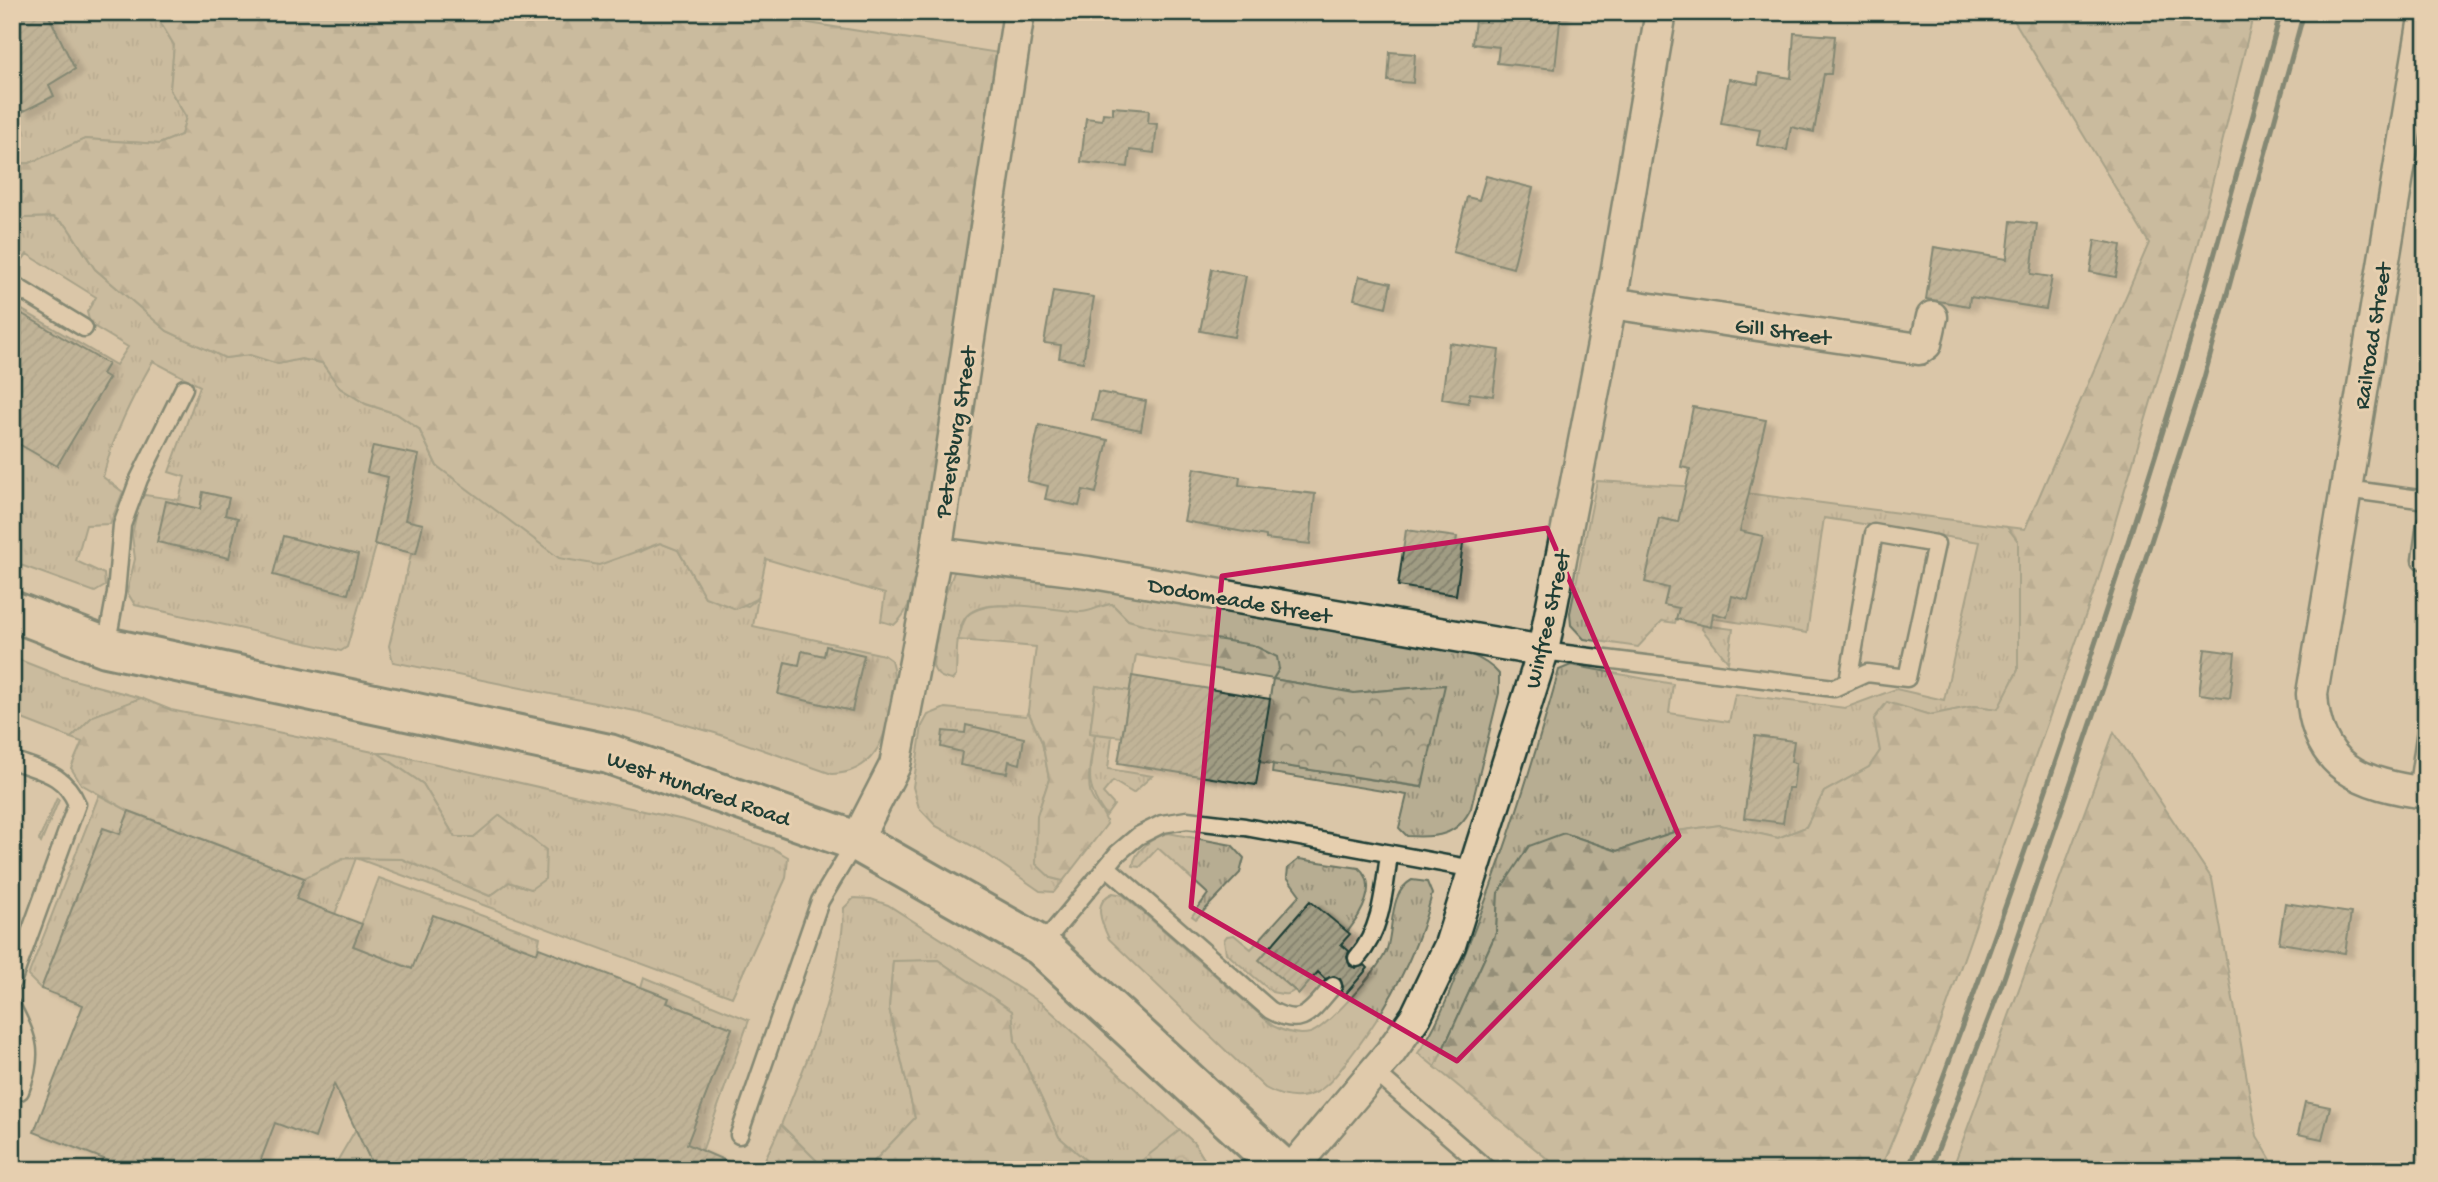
<svg xmlns="http://www.w3.org/2000/svg" width="2438" height="1182" font-family="'Gochi Hand',sans-serif">
	<defs>
		<pattern id="grass-tufts" width="24" height="20" patternUnits="userSpaceOnUse" patternTransform="scale(1.75)"><rect width="24" height="20" fill="#b7ad92"/><path d="M3 7l-1-3M5 7V3M7 7l1-3M15 17l-1-3M17 17v-4M19 17l1-3" fill="none" stroke="#948e78"/></pattern>
		<pattern id="forest-firs" width="22" height="20" patternUnits="userSpaceOnUse" patternTransform="scale(1.75)"><rect width="22" height="20" fill="#b7ad92"/><path d="M5 1l3.5 6h-7zM16 11l3.5 6h-7z" fill="#948e78"/></pattern>
		<pattern id="park-crowns" width="20" height="18" patternUnits="userSpaceOnUse" patternTransform="scale(1.75)"><rect width="20" height="18" fill="#b7ad92"/><path d="M2 6a3 3 0 1 1 6 0M12 15a3 3 0 1 1 6 0" fill="none" stroke="#948e78"/></pattern>
		<pattern id="building-hatch" width="6" height="6" patternUnits="userSpaceOnUse" patternTransform="scale(1.75)"><rect width="6" height="6" fill="#a09c83"/><path d="M-1 1l2-2M0 6l6-6M5 7l2-2" fill="none" stroke="#82806c"/></pattern>
		<filter id="shadow"><feDropShadow dx="8" dy="4.5" stdDeviation="2" flood-color="#0004"/></filter>
	</defs>
	<rect width="100%" height="100%" fill="#dac6a8"/>
	<filter id="ink" filterUnits="userSpaceOnUse"><feTurbulence type="fractalNoise" baseFrequency=".0143" numOctaves="2"/><feDisplacementMap in="SourceGraphic" scale="14" xChannelSelector="R" yChannelSelector="G"/><feConvolveMatrix kernelMatrix="1 2 1 2 8 2 1 2 1" color-interpolation-filters="sRGB"/></filter>
	<g filter="url(#ink)">
		<path fill="url(#grass-tufts)" stroke="#6b7563" stroke-width="2" d="M 12,12 L 154,12 L 174,45 L 170,90 L 186,117 L 181,135 L 159,144 L 85,139 L 30,163 L 12,164 Z
			M 53,217 L 67,226 L 95,269 L 167,331 L 225,358 L 250,355 L 278,364 L 301,359 L 322,363 L 340,388 L 366,404 L 397,414 L 419,429 L 437,466 L 463,484 L 640,552 L 660,543 L 678,550 L 705,597 L 748,606 L 758,598 L 753,626 L 884,655 L 891,660 C 896,674 893,687 891,703 C 886,739 874,773 832,774 L 715,733 L 640,712 L 393,662 L 389,646 L 413,546 L 379,536 L 347,647 L 341,651 L 135,605 L 127,592 L 135,559 L 132,535 L 140,498 L 145,495 L 179,500 L 185,477 L 169,472 L 200,386 L 153,361 C 132,398 113,435 103,477 L 123,492 L 110,524 L 86,525 L 76,561 L 104,574 L 105,586 L 95,592 L 12,562 L 12,304 L 116,365 L 128,347 L 90,324 L 87,312 L 96,297 L 27,254 L 12,275 L 12,223 L 25,218 Z
			M 1597,481 L 1699,487 L 2007,527 L 2018,541 L 2018,670 L 1999,709 L 1974,706 L 1930,715 L 1887,703 L 1874,719 L 1880,751 L 1869,767 L 1824,792 L 1806,827 L 1778,838 L 1720,825 L 1677,831 L 1617,851 L 1564,833 L 1498,893 L 1496,933 L 1435,1067 L 1418,1053 C 1439,1024 1451,989 1464,956 C 1502,863 1532,767 1559,670 L 1571,665 L 1673,684 L 1669,713 L 1729,722 L 1735,694 L 1845,708 L 1896,689 L 1944,700 L 1980,542 L 1824,518 L 1807,633 L 1678,613 L 1675,623 L 1662,621 L 1638,647 L 1584,639 L 1571,625 L 1570,613 Z
			M 956,567 L 1409,637 C 1437,646 1479,650 1499,674 L 1499,693 L 1471,808 C 1458,836 1436,838 1407,836 L 1399,828 L 1407,795 L 1272,773 L 1273,764 L 1421,787 L 1444,685 L 1354,693 L 1273,679 L 1279,669 L 1128,620 L 1112,604 C 1101,605 1096,609 1087,612 C 1059,620 985,589 965,618 C 955,633 957,659 956,676 L 952,680 C 942,678 936,676 933,666 L 938,614 Z
			M 1703,625 L 1733,629 L 1728,662 L 1702,629 Z
			M 12,657 L 63,677 L 141,698 L 93,716 L 71,738 L 12,715 Z
			M 945,708 L 1026,716 L 1028,711 L 1042,742 L 1049,779 L 1037,816 L 1051,878 L 1063,881 L 1054,892 L 1040,891 L 985,853 L 936,826 L 919,808 L 913,787 L 922,726 L 928,715 Z
			M 1095,734 L 1112,736 L 1108,769 L 1152,776 L 1133,793 L 1113,781 L 1103,793 L 1114,805 L 1106,816 C 1083,785 1090,770 1095,734 Z
			M 378,753 L 388,753 L 688,821 L 774,849 L 788,857 L 786,878 L 732,997 L 356,858 L 335,914 L 289,919 L 304,878 L 345,858 L 402,859 L 490,896 L 509,882 L 531,889 L 500,816 L 474,837 L 455,837 L 423,784 Z
			M 99,795 L 129,811 L 120,834 L 103,828 L 41,989 L 28,976 Z
			M 57,798 L 59,800 L 41,843 L 39,840 Z
			M 1168,833 L 1232,845 L 1244,858 L 1240,873 L 1196,919 L 1192,916 L 1208,894 L 1158,848 L 1140,867 L 1133,866 C 1134,851 1154,836 1168,833 Z
			M 1299,859 L 1359,868 C 1390,894 1333,949 1316,968 C 1308,976 1299,990 1288,994 C 1282,995 1278,993 1272,992 L 1226,953 L 1224,940 L 1227,936 L 1234,935 L 1251,949 L 1300,895 L 1287,877 L 1288,868 Z
			M 379,878 L 540,937 L 537,953 L 497,937 L 495,942 L 429,975 L 353,946 Z
			M 1412,880 L 1427,882 L 1432,894 C 1417,955 1388,1008 1350,1057 C 1340,1070 1331,1084 1317,1092 C 1300,1101 1281,1097 1265,1088 L 1109,939 C 1101,922 1092,902 1113,893 L 1123,895 L 1273,1026 C 1285,1032 1297,1036 1310,1033 C 1327,1028 1381,967 1387,949 C 1394,927 1389,892 1412,880 Z
			M 854,898 L 871,899 L 888,905 L 1043,1004 L 1194,1143 L 1211,1170 L 1097,1170 L 1059,1137 L 1015,1041 L 1012,1011 L 938,960 L 893,962 L 889,1008 L 915,1118 L 866,1170 L 826,1170 L 781,1125 C 809,1055 841,983 844,908 Z
			M 644,977 L 749,1020 L 700,1157 L 684,1151 L 732,1028 L 681,1008 L 665,1010 L 669,998 L 641,987 Z
			M 356,1129 L 370,1159 L 366,1170 L 332,1170 Z"/>
		<path fill="url(#forest-firs)" stroke="#6b7563" stroke-width="2" d="M 154,12 L 739,12 L 999,53 L 921,545 C 916,572 916,607 894,625 L 881,621 L 885,594 L 766,559 L 758,598 L 736,609 L 705,597 L 678,550 L 660,543 L 599,565 L 559,558 L 437,466 L 419,429 L 397,414 L 366,404 L 340,388 L 322,363 L 301,359 L 278,364 L 250,355 L 225,358 L 167,331 L 95,269 L 67,226 L 53,217 L 25,218 L 12,223 L 12,164 L 30,163 L 85,139 L 159,144 L 181,135 L 186,117 L 170,90 L 174,45 Z
			M 2009,12 L 2254,12 L 2196,250 L 2097,583 L 1934,1042 L 1880,1170 L 1561,1170 L 1435,1067 L 1496,933 L 1498,893 L 1529,846 L 1564,833 L 1617,851 L 1677,831 L 1720,825 L 1778,838 L 1806,827 L 1824,792 L 1869,767 L 1880,751 L 1874,719 L 1887,702 L 1930,715 L 1974,706 L 1998,709 L 2018,670 L 2018,541 L 2007,527 L 2025,529 L 2149,243 Z
			M 1112,604 L 1128,620 L 1172,632 L 1253,645 L 1277,657 L 1279,669 L 1273,679 L 1136,655 L 1130,691 L 1096,686 L 1090,733 L 1095,734 C 1092,752 1086,777 1091,795 C 1095,806 1105,812 1107,824 L 1063,881 L 1051,878 L 1036,864 L 1037,816 L 1049,779 L 1042,742 L 1028,711 L 1036,647 L 958,640 C 961,633 962,621 968,615 C 989,596 1053,610 1081,612 C 1091,612 1101,605 1112,604 Z
			M 141,698 L 171,710 L 378,753 L 423,784 L 455,837 L 474,837 L 500,815 L 546,850 L 545,879 L 531,889 L 509,882 L 490,896 L 402,859 L 345,858 L 304,878 L 129,811 L 81,784 L 71,768 L 82,742 L 71,738 L 93,716 Z
			M 2114,732 L 2212,879 L 2257,1136 L 2277,1170 L 1952,1170 Z
			M 938,960 L 1012,1011 L 1015,1041 L 1059,1137 L 1097,1170 L 866,1170 L 915,1118 L 889,1008 L 893,961 Z
			M 781,1125 L 826,1170 L 760,1170 Z"/>
		<path fill="url(#park-crowns)" stroke="#6b7563" stroke-width="2" d="M 1273,679 L 1354,693 L 1445,685 L 1422,787 L 1259,762 Z
			M 1096,686 L 1130,691 L 1122,737 L 1090,733 Z
			M 1180,1130 L 1194,1143 L 1211,1170 L 1130,1170 Z"/>
		<path fill="url(#building-hatch)" stroke="#1f3d34" stroke-width="2" filter="url(#shadow)" d="M 12,12 L 47,12 L 75,69 L 49,85 L 54,96 L 22,112 L 12,91 Z
			M 1476,12 L 1561,12 L 1555,69 L 1497,63 L 1499,47 L 1472,44 Z
			M 1794,33 L 1835,36 L 1831,74 L 1824,74 L 1814,132 L 1791,127 L 1787,150 L 1757,145 L 1760,130 L 1721,124 L 1729,79 L 1758,84 L 1759,73 L 1791,78 Z
			M 1390,52 L 1415,54 L 1413,83 L 1388,81 Z
			M 1113,107 L 1149,110 L 1148,123 L 1157,124 L 1154,153 L 1130,150 L 1128,167 L 1081,162 L 1086,118 L 1102,120 L 1103,113 L 1113,114 Z
			M 1486,176 L 1533,188 L 1513,268 L 1453,252 L 1467,197 L 1479,200 Z
			M 2011,221 L 2037,224 L 2031,274 L 2052,277 L 2046,309 L 1970,297 L 1969,306 L 1926,299 L 1934,247 L 2007,259 Z
			M 2095,240 L 2121,245 L 2116,277 L 2090,272 Z
			M 1212,269 L 1246,276 L 1234,337 L 1200,331 Z
			M 1359,276 L 1391,283 L 1386,307 L 1354,299 Z
			M 1053,291 L 1094,297 L 1083,362 L 1059,358 L 1061,345 L 1044,343 Z
			M 12,308 L 108,364 L 102,374 L 109,378 L 57,466 L 12,440 Z
			M 1449,343 L 1499,350 L 1493,396 L 1470,393 L 1468,403 L 1442,399 Z
			M 1098,392 L 1146,401 L 1141,430 L 1092,420 Z
			M 1693,407 L 1766,420 L 1740,531 L 1763,536 L 1748,600 L 1732,596 L 1727,617 L 1713,613 L 1711,627 L 1676,619 L 1679,608 L 1664,605 L 1668,588 L 1645,582 L 1659,518 L 1678,522 L 1690,469 L 1681,467 Z
			M 1039,425 L 1108,440 L 1096,493 L 1083,490 L 1079,506 L 1045,499 L 1048,486 L 1027,481 Z
			M 373,446 L 419,455 L 405,520 L 423,524 L 416,554 L 374,544 L 388,477 L 367,472 Z
			M 1194,468 L 1240,477 L 1239,485 L 1315,494 L 1310,544 L 1266,539 L 1266,536 L 1184,521 Z
			M 203,492 L 229,498 L 225,515 L 238,518 L 229,558 L 157,542 L 166,501 L 200,509 Z
			M 1406,530 L 1457,537 L 1456,543 L 1463,544 L 1456,595 L 1398,586 Z
			M 283,536 L 358,555 L 348,594 L 273,575 Z
			M 826,646 L 864,655 L 852,711 L 778,694 L 785,662 L 799,665 L 802,651 L 824,656 Z
			M 2205,649 L 2235,653 L 2230,698 L 2199,694 Z
			M 1132,676 L 1270,699 L 1256,785 L 1118,763 Z
			M 966,725 L 1024,738 L 1020,764 L 1009,761 L 1007,773 L 960,765 L 962,752 L 941,747 L 943,731 L 965,733 Z
			M 1755,736 L 1794,741 L 1791,762 L 1796,763 L 1793,788 L 1788,788 L 1783,823 L 1744,818 Z
			M 129,811 L 304,878 L 296,899 L 362,924 L 353,946 L 412,969 L 433,915 L 537,953 L 539,948 L 669,998 L 667,1003 L 732,1028 L 687,1144 L 747,1170 L 375,1170 L 334,1084 L 315,1138 L 275,1123 L 257,1170 L 132,1170 L 34,1132 L 83,1005 L 41,989 L 103,828 L 120,834 Z
			M 1310,901 L 1350,934 L 1341,944 L 1349,951 L 1347,957 L 1350,966 L 1356,968 L 1365,965 L 1368,968 L 1344,996 L 1341,993 L 1343,987 L 1340,979 L 1334,976 L 1325,979 L 1318,972 L 1299,994 L 1259,960 Z
			M 2285,903 L 2351,913 L 2345,953 L 2279,943 Z
			M 2305,1102 L 2330,1107 L 2322,1139 L 2298,1134 Z"/>
		<g fill="none" stroke-linecap="round" stroke-linejoin="round">
			<defs>
				<path id="service" d="M 12,284 L 84,328
					M 2346,489 L 2426,500
					M 2426,523 L 2421,560 L 2426,561
					M 106,647 L 116,593 L 122,525 L 139,479 L 184,388
					M 1543,651 L 1834,688 L 1867,673 L 1907,678 L 1936,544 L 1874,533 L 1848,682
					M 12,760 C 41,771 64,773 77,804 L 12,982
					M 2417,792 L 2426,730
					M 1107,867 L 1270,1010 C 1303,1029 1311,1011 1333,986
					M 1041,946 L 1118,853 L 1138,836 L 1162,824 L 1187,820 L 1245,827 L 1474,869
					M 1357,958 C 1382,929 1384,891 1389,854
					M 12,1007 C 29,1041 34,1054 20,1091
					M 1374,1071 L 1488,1170
					M 739,1135 L 820,901 L 856,841
					M 12,1168 L 16,1170"/>
				<path id="minor" d="M 2425,12 L 2312,694 C 2316,768 2361,784 2426,793
					M 1611,303 L 1919,349 L 1926,344 L 1932,317
					M 936,553 L 1088,572 L 1543,651
					M 856,841 L 895,765 L 936,553 L 1019,12
					M 1291,1170 L 1390,1053 L 1416,1016 L 1450,945 L 1474,869 L 1543,651 L 1611,303 L 1661,12"/>
				<path id="primary" d="M 12,611 L 106,647 L 609,754 L 856,841 L 1041,946 L 1284,1170"/>
			</defs>
			<use href="#service" stroke="#1f3d34" stroke-width="21"/>
			<use href="#minor" stroke="#1f3d34" stroke-width="35"/>
			<use href="#primary" stroke="#1f3d34" stroke-width="44"/>
			<use href="#service" stroke="#e6cfaf" stroke-width="16"/>
			<use href="#minor" stroke="#e6cfaf" stroke-width="30"/>
			<use href="#primary" stroke="#e6cfaf" stroke-width="38"/>
			<path stroke="#1f3d34" stroke-width="5" d="M 1908,1170 C 2006,915 2094,656 2174,395 C 2212,268 2246,140 2281,12
				M 1930,1170 L 2003,981 L 2113,659 L 2204,378 L 2304,12"/>
		</g>
	</g>
	<path d="M0 0H2438V1182H0ZM 1547,528 L 1679,836 L 1457,1061 L 1191,907 L 1222,576 Z" fill="#dac6a8" fill-opacity=".55" fill-rule="evenodd"/>
	<path fill="none" stroke="#c2185b" stroke-width="5" stroke-linejoin="round" d="M 1547,528 L 1679,836 L 1457,1061 L 1191,907 L 1222,576 Z"/>
	<g text-anchor="middle" stroke-width="6" stroke-linejoin="round" paint-order="stroke">
		<g font-size="23" fill="#1f3d34" stroke="#e6cfaf">
			<text transform="translate(1783 330) rotate(8)" y="8">Gill Street</text>
			<text transform="translate(2371 336) rotate(-81)" y="8">Railroad Street</text>
			<text transform="translate(954 432) rotate(-81)" y="8">Petersburg Street</text>
			<text transform="translate(1240 599) rotate(10)" y="8">Dodomeade Street</text>
			<text transform="translate(1546 619) rotate(-77)" y="8">Winfree Street</text>
			<text transform="translate(699 787) rotate(19)" y="8">West Hundred Road</text>
		</g>
	</g>
	<rect width="2438" height="1182" fill="none" stroke="#e6cfaf" stroke-width="42"/>
	<rect x="21" y="21" width="2396" height="1140" fill="none" stroke="#1f3d34" stroke-width="2.5" filter="url(#ink)"/>
</svg>
